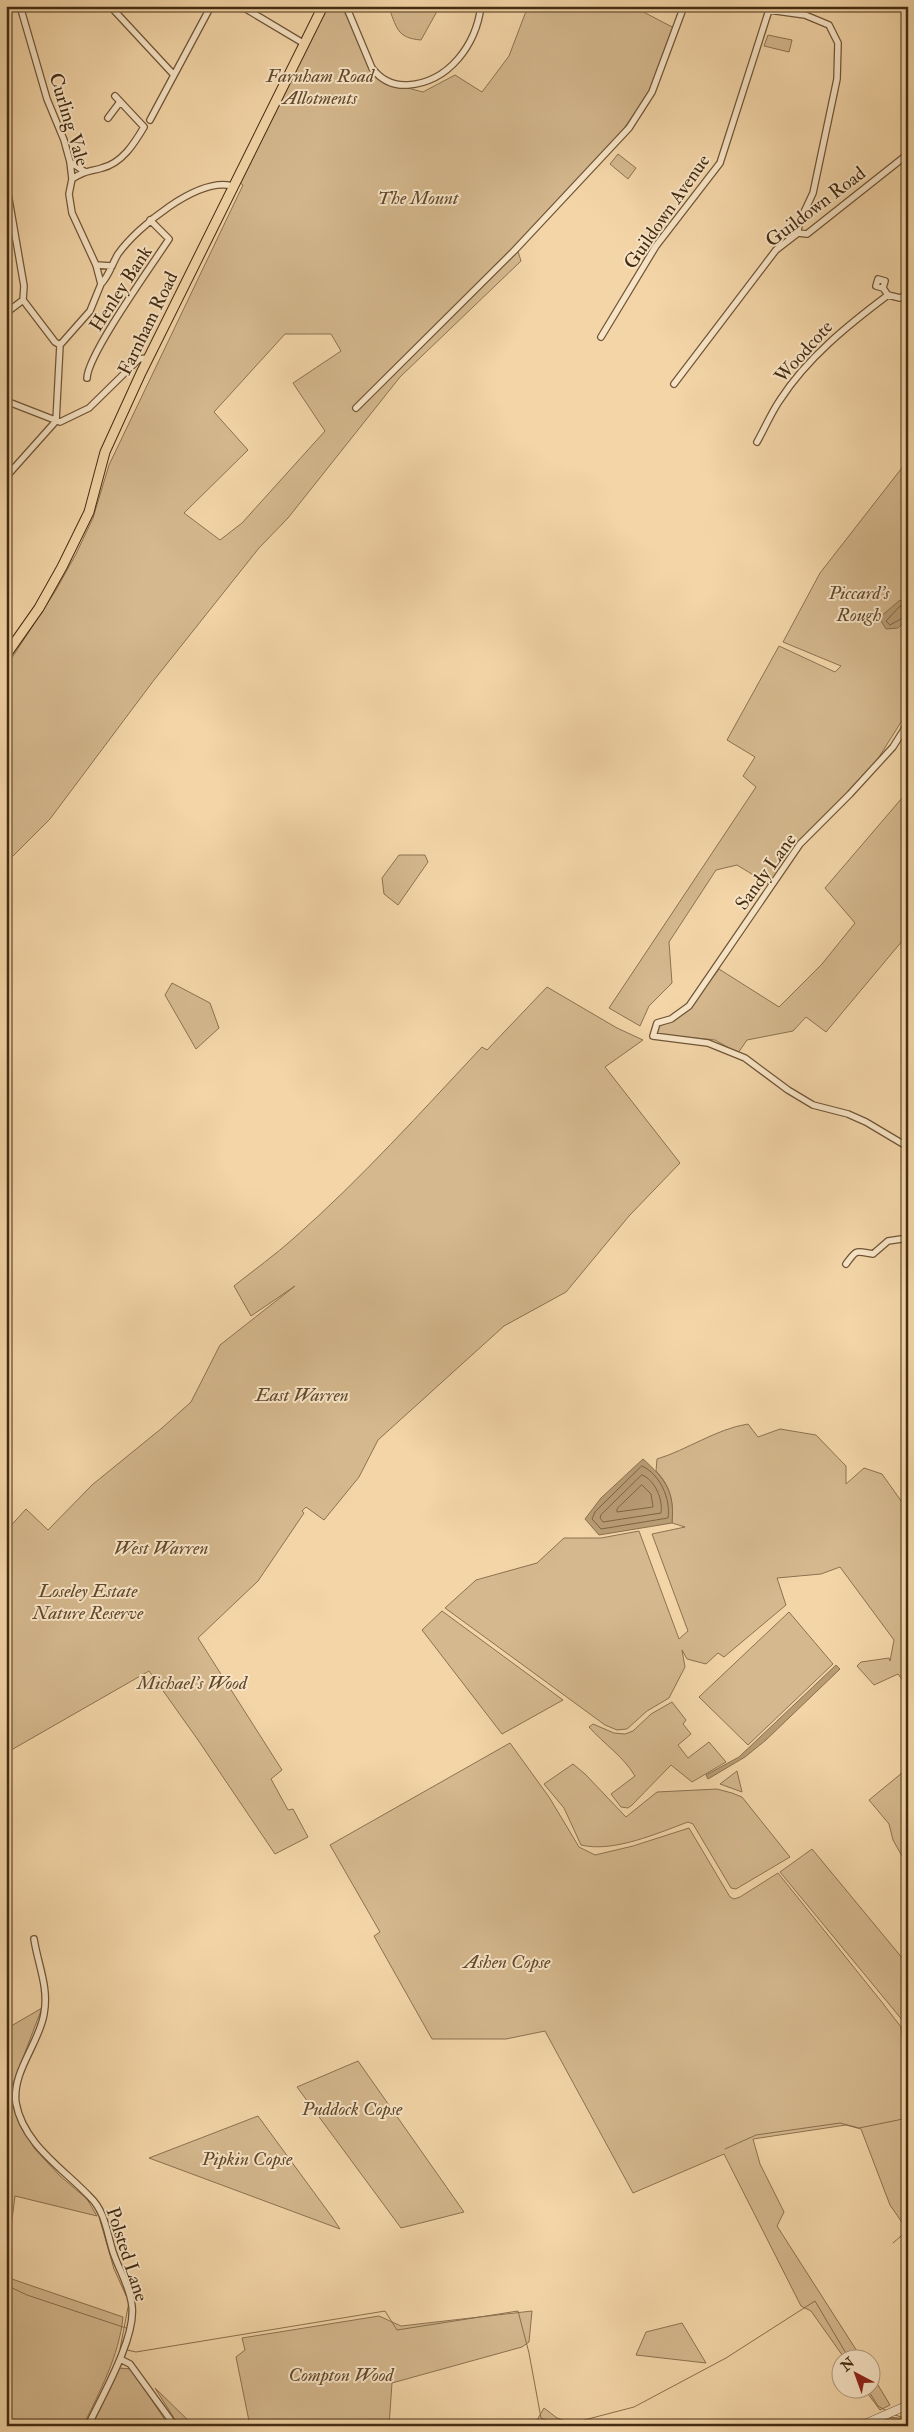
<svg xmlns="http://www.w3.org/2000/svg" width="914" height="2432" font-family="'IM FELL Double Pica',serif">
	<rect width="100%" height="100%" fill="#f3d5a7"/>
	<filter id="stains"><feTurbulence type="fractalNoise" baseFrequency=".004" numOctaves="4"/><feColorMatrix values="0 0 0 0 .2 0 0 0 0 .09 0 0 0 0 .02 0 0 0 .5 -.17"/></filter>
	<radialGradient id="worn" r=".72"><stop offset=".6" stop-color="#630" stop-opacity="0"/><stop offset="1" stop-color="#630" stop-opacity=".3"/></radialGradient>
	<path fill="#d5b88e" stroke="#8c7250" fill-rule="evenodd" d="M 388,6 L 440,6 L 421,40 C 396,38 397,27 388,6 Z
		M 528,6 L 632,6 L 676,29 L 648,95 L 619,135 L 516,245 L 521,261 L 400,377 L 288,518 L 259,548 L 154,680 L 50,819 L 6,863 L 6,667 L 56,590 L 76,554 L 93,518 L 109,465 L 243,185 L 236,180 L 313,29 L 329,8 L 342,7 L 372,68 L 389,83 L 423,92 L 455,75 L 482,92 L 509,56 ZM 285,334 L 331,334 L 341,351 L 293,383 L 325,431 L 242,523 L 220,540 L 184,513 L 248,450 L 214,412 Z
		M 768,35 L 792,40 L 789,52 L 764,46 Z
		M 618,154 L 636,168 L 628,179 L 610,164 Z
		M 908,460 L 908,551 L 904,560 L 908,566 L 908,711 L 874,765 L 804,836 L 768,884 L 737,865 L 716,870 L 669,942 L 672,983 L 649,1006 L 640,1026 L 609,1008 L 756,787 L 743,776 L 755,757 L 727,740 L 779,646 L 835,672 L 841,666 L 783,642 L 820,573 Z
		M 908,791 L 908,934 L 826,1032 L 806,1017 L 793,1031 L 747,1040 L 738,1053 L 715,1040 L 656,1034 L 658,1027 L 688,1011 L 719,969 L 779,1007 L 822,964 L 855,923 L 825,888 Z
		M 399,855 L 425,855 L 428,862 L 398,905 L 384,894 L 382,878 Z
		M 172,983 L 210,1003 L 219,1028 L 196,1049 L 165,995 Z
		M 547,987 L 617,1028 L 643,1040 L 605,1067 L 680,1163 L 629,1216 L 566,1292 L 504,1326 L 378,1440 L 359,1477 L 324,1520 L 306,1507 L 302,1511 L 304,1513 L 258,1581 L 198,1638 L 282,1770 L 271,1779 L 288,1810 L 293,1809 L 308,1837 L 275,1854 L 198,1740 L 149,1671 L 6,1753 L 6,1531 L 26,1509 L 48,1530 L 92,1485 L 162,1428 L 191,1402 L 220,1345 L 295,1286 L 251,1316 L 234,1286 C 254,1270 275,1255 294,1238 C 361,1179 421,1112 482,1047 L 487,1050 Z
		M 748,1424 L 758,1437 L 780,1429 L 816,1435 L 846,1466 L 846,1484 L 864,1468 L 882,1474 L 904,1505 L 906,1517 L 903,1529 L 908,1534 L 908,1687 L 898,1674 L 874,1685 L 857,1666 L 861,1662 L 889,1658 L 890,1661 L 894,1640 L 840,1567 L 821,1574 L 777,1578 L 786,1605 L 724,1657 L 718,1653 L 706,1664 L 687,1659 L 682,1650 L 685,1667 L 669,1698 L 647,1711 L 627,1729 L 617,1730 L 605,1725 L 445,1608 L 476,1580 L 537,1563 L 564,1538 L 601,1538 L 639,1531 L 679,1639 L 688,1631 L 652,1534 L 685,1527 L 672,1523 C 674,1502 670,1485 656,1471 L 657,1459 C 687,1450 716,1429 748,1424 Z
		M 442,1611 L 563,1700 L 502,1734 L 422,1630 Z
		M 789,1612 L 833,1664 L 748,1745 L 699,1697 Z
		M 672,1702 L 686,1720 L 683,1724 L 691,1734 L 678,1745 L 688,1758 L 709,1742 L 726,1762 L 692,1782 L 671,1765 L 632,1805 L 628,1808 L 621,1807 L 611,1794 L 635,1776 C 623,1756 604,1744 589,1727 L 593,1724 L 614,1733 L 625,1734 L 633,1731 L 651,1714 Z
		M 510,1743 L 549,1797 L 579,1847 L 595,1855 L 633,1846 L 689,1828 L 730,1897 L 734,1899 L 740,1897 L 778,1873 L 881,2001 L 901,2027 L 902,2035 L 908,2030 L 908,2231 L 890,2205 L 861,2129 L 846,2125 L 753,2139 L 760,2164 L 784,2212 L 777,2226 L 862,2359 L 845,2359 L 811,2311 L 801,2306 L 724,2154 L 633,2193 L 545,2031 L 506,2039 L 432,2039 L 374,1936 L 380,1932 L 330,1845 Z
		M 573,1764 L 585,1774 L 626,1817 L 657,1792 L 717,1789 L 732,1793 L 742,1797 L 790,1857 L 736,1889 L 731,1888 L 693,1824 L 688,1822 C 658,1833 613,1853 581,1845 L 564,1808 L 544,1784 Z
		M 908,1768 L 908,1857 L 902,1856 L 893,1840 L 889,1824 L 869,1800 Z
		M 737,1771 L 742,1792 L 720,1784 Z
		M 812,1849 L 908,1965 L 908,2027 L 780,1872 Z
		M 42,2008 L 8,2097 L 34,2148 L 59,2175 L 87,2199 L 97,2216 L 15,2196 L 6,2267 L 6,2029 Z
		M 358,2061 L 464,2212 L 401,2228 L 297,2087 Z
		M 258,2116 L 332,2217 L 340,2229 L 149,2158 Z
		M 6,2277 L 123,2317 C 119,2356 100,2391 83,2426 L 6,2426 Z
		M 532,2311 L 529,2342 L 522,2347 L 392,2383 L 389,2426 L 250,2426 L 236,2357 L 245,2350 L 242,2338 L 379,2316 L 401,2326 Z
		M 682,2323 L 706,2363 L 636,2355 L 646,2332 Z
		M 118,2368 L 131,2369 L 169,2426 L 92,2426 Z
		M 872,2375 L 890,2405 L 880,2410 L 865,2390 L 872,2390 Z
		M 155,2388 L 194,2426 L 179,2426 Z
		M 544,2408 L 557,2418 L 563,2420 L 566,2426 L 538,2426 L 537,2420 Z
		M 888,2417 L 908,2419 L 908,2426 L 872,2426 Z"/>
	<path fill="#b89c74" stroke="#8a6f4d" d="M 900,600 L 908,604 L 908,618 L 898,628 L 886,629 L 879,618 Z
		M 643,1459 C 665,1479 675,1491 672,1523 L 599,1535 L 585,1519 L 601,1498 Z
		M 836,1665 L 840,1669 L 766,1740 L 745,1757 L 708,1779 L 706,1775 L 739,1757 Z"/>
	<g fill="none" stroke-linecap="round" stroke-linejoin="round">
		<path stroke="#7e6443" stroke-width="1" d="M 908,607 L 900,606 L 886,621 L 890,625 L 908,615
			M 642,1466 C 660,1474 671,1499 668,1518 L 601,1529 L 592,1519 L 595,1512 Z
			M 642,1475 C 655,1480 663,1499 661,1513 L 603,1522 L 600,1518 L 601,1515 Z
			M 642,1485 L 651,1494 L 653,1507 L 617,1512 L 617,1509 Z"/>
		<path stroke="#8a6f4d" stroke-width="1" d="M 903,2022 L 908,2029
			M 725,2149 L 756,2135 L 840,2123 L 859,2128 L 908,2118
			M 99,2217 L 114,2269 L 129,2302 L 120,2349
			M 893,2243 L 908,2230
			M 6,2285 L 27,2295 L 126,2328
			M 127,2350 L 136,2352 L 385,2311 L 397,2330 L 518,2311 L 529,2353 L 541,2418 L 560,2426
			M 868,2390 L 878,2406 L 887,2411
			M 895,2415 L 908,2419
			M 561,2426 L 634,2407 L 726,2358 L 815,2301 L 850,2360"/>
		<defs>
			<path id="minor" d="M 110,6 L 174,75
				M 241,6 L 303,43
				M 346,6 L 372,68 C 381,80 392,86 408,85 C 449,82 476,45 481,6
				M 108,118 L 120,102
				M 150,120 L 211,6
				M 70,162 L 84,171
				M 72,179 C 84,171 88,172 102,168 C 122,163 134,144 144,127 L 115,96
				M 6,182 L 24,286 L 23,300 L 55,342 L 60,345
				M 96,265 L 112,266
				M 101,284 C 109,276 112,264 118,254 C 137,227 198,177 232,186
				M 883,288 L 885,281 L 878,279 L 876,286 L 883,288 L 888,295 L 900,298 L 908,294
				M 6,313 L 23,300
				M 601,337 L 656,246 L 720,163 L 769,10 L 805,15 L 829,25 L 838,43 L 837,79 L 813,193 L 799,223 L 798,233
				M 87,378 C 88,354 152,265 169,239 L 150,220
				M 674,384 L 776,250 L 798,233 L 807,234 L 908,154
				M 6,401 L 60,422 L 89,408 L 139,359 L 147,358
				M 356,408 L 514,251 L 629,128 L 652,92 L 684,6
				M 757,442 C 765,428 771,413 780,400 C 807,358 848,325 888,295
				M 6,477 L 56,421 L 60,345 L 90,311 L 101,284 L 96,265 L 72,213 L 69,194 L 72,179 L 70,162 L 64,140 L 47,99 L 20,6
				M 908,723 L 893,747 L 850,794 L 800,844 L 689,1006 L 671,1019 L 657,1023 L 653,1036 L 708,1043 L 745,1058 L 788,1090 L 813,1105 L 848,1114 L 866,1122 L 908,1147
				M 846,1264 C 857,1249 855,1251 873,1254 L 888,1241 L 908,1238
				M 34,1939 C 38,1965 49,1987 44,2014 C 39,2044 12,2071 16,2103 C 23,2144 65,2170 90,2197 C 105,2211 107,2233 113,2252 C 119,2270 130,2287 132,2306 C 136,2338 102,2396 88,2426
				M 120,2359 L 130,2364 L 175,2426"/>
			<path id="secondary" d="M 860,2426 L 908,2405"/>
			<path id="primary" d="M 6,655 L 39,608 L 62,567 L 89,512 L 105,452 L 141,373 L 323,6"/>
		</defs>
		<use href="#minor" stroke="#705637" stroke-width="8"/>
		<use href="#secondary" stroke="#442c12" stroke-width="9"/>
		<use href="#primary" stroke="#442c12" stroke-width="11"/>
		<use href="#minor" stroke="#f7e4c6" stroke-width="5.5"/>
		<use href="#secondary" stroke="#f7e4c6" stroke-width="8"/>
		<use href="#primary" stroke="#f3d5a7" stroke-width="9"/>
	</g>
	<g text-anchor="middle" stroke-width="4" stroke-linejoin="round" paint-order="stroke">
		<g font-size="19" font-style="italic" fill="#61482b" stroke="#f7e4c6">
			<text x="320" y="82">Farnham Road<tspan x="320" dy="22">Allotments</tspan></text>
			<text x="418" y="204">The Mount</text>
			<text x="859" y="599">Piccard's<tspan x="859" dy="22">Rough</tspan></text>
			<text x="302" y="1401">East Warren</text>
			<text x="161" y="1554">West Warren</text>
			<text x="88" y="1597">Loseley Estate<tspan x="88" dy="22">Nature Reserve</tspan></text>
			<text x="192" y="1689">Michael's Wood</text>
			<text x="507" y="1968">Ashen Copse</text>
			<text x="352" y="2115">Puddock Copse</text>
			<text x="247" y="2165">Pipkin Copse</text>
			<text x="341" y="2381">Compton Wood</text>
		</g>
		<g font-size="19" fill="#442c12" stroke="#f7e4c6">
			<text transform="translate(70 119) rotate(73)" y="7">Curling Vale</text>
			<text transform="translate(815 206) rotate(-37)" y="7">Guildown Road</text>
			<text transform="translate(666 211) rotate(-55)" y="7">Guildown Avenue</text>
			<text transform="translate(120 288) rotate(-57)" y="7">Henley Bank</text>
			<text transform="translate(147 323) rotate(-64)" y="7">Farnham Road</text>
			<text transform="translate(803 351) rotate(-48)" y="7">Woodcote</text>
			<text transform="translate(765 871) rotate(-54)" y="7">Sandy Lane</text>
			<text transform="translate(128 2254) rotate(72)" y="7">Polsted Lane</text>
		</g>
	</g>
	<rect width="914" height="2432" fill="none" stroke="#f3d5a7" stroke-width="25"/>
	<rect x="8" y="8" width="899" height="2417" fill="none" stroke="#442c12" stroke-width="2.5"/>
	<rect x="12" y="12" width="889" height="2407" fill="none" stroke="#442c12"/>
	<g transform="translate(856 2374) rotate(319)"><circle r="24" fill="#f7e4c6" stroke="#af9a7e"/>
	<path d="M0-4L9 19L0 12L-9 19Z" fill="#8f2418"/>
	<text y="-8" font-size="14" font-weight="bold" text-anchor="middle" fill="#442c12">N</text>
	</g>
	<rect width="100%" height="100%" filter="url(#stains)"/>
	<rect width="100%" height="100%" fill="url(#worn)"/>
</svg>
